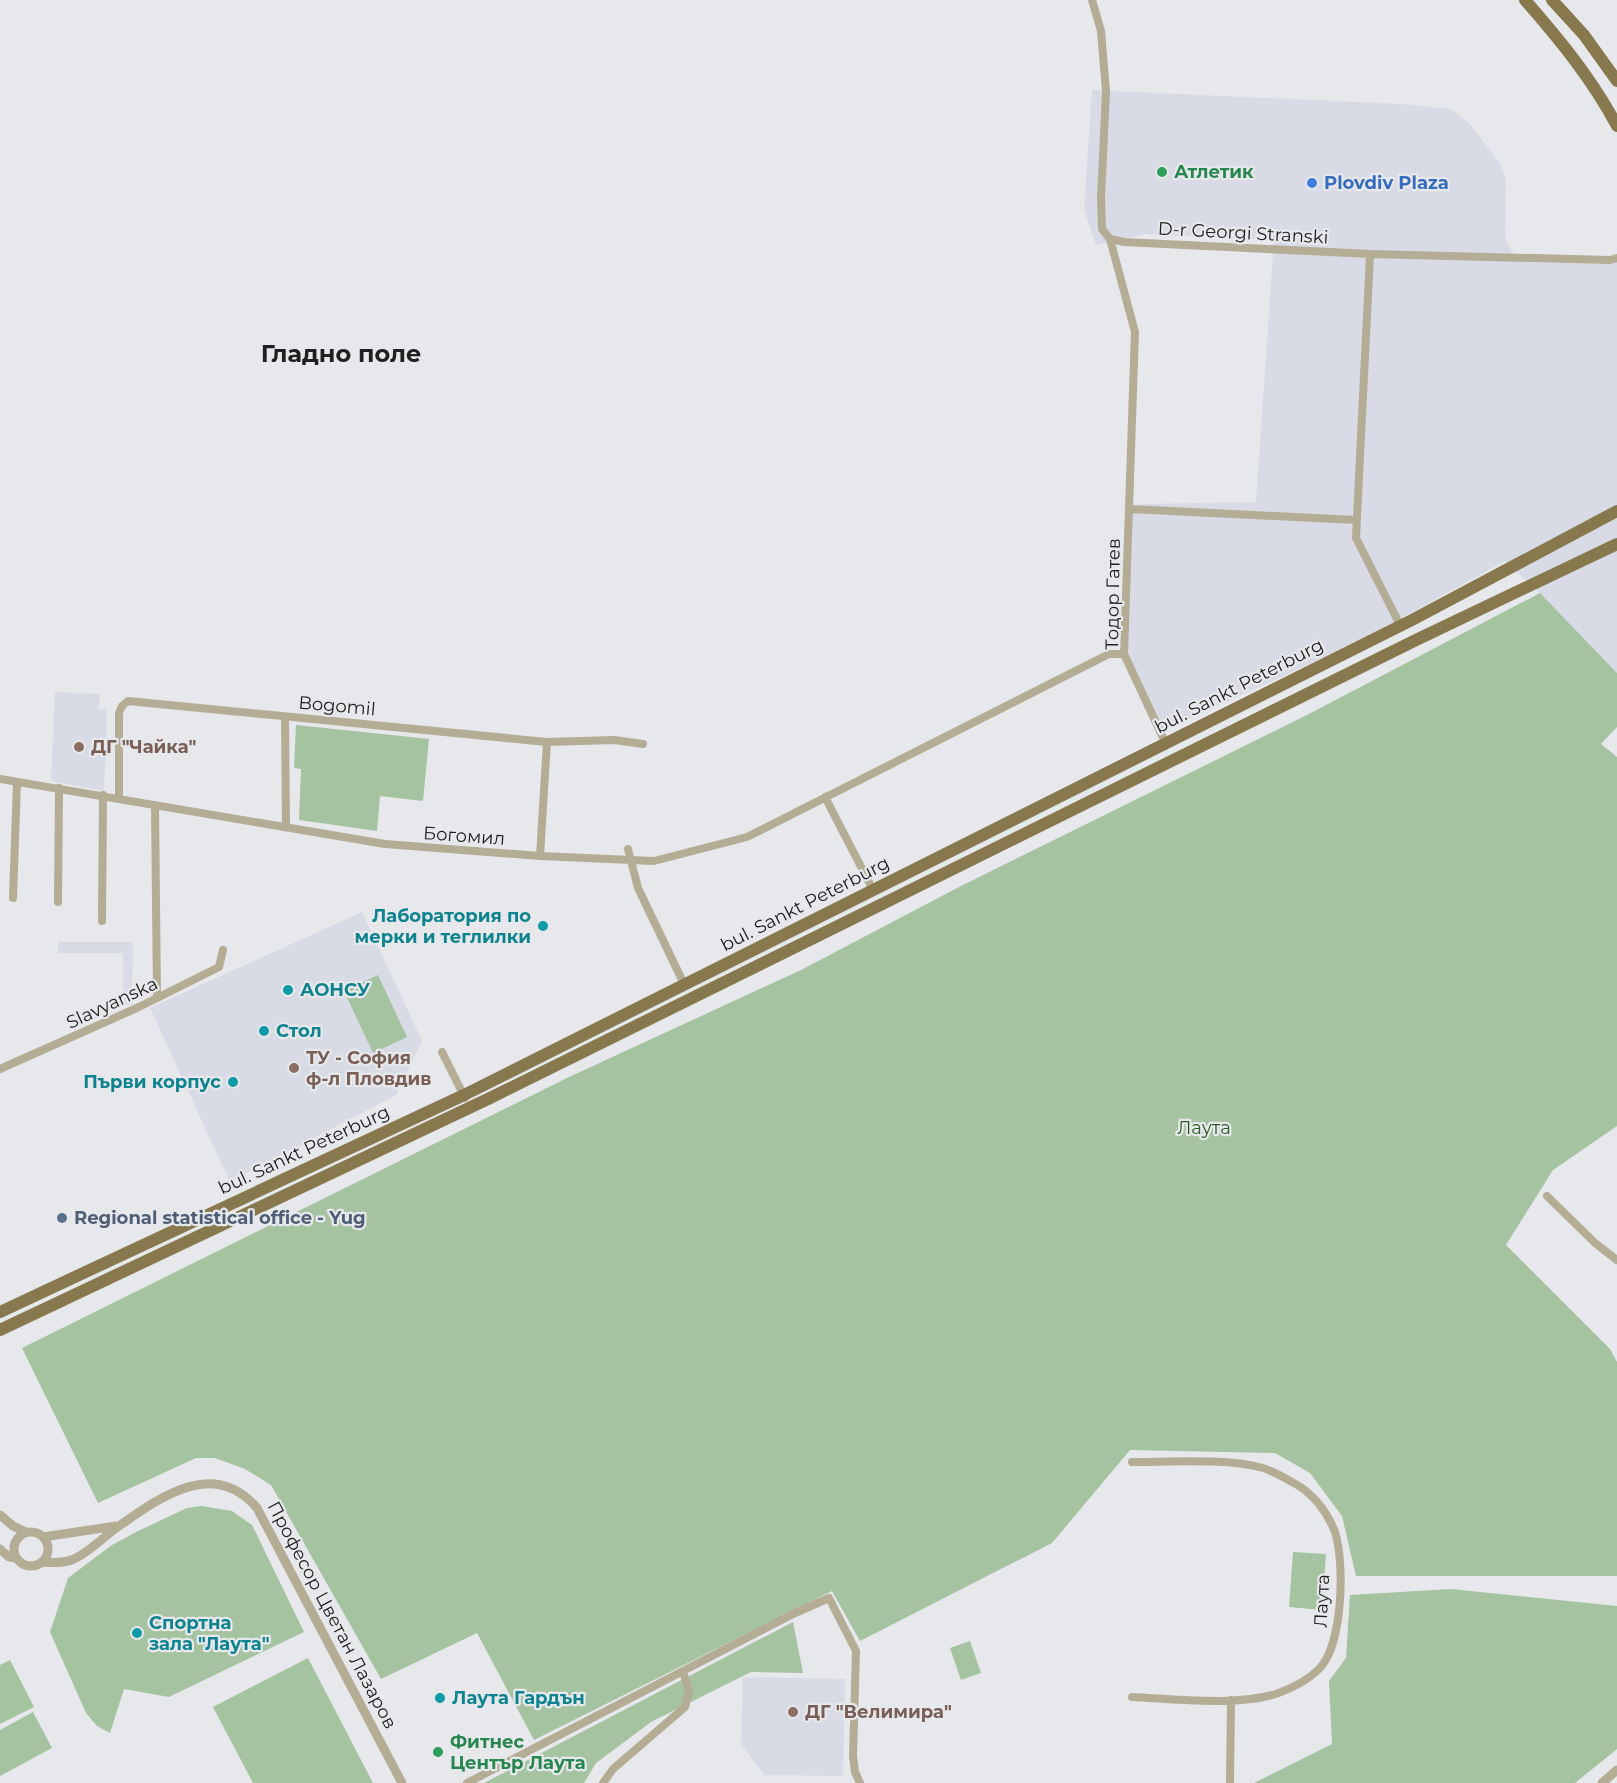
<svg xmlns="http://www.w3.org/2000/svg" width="1617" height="1783" font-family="Montserrat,sans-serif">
	<rect width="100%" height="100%" fill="#e7e8eb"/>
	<path fill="#d8dbe5" d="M 1092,90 L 1401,104 L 1450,109 L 1467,121 L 1498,160 L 1506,179 L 1505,236 L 1509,247 L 1517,258 L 1617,258 L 1617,673 L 1540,593 L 1505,561 L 1358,642 L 1160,732 L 1124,654 L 1130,509 L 1139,504 L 1256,502 L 1274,240 L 1146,234 L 1096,245 L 1084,210 Z
		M 55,692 L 100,694 L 99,709 L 107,709 L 104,791 L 51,781 Z
		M 362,912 L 422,1041 L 396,1095 L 230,1182 L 150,1008 Z
		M 58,942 L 133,942 L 132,1005 L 123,1005 L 123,953 L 58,953 Z
		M 743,1677 L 845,1679 L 843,1776 L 765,1775 L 741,1745 Z"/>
	<path fill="#a5c2a1" d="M 1540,593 L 1617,673 L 1617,727 L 1601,744 L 1617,757 L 1617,1126 L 1553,1170 L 1506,1245 L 1610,1349 L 1617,1362 L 1617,1576 L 1356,1576 L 1342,1516 L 1310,1473 L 1275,1453 L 1130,1450 L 1052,1543 L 860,1641 L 832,1591 L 534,1740 L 477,1633 L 381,1679 L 271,1485 L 245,1469 L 215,1458 L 196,1458 L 98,1503 L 22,1348 L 569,1077 L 801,970 L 959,887 L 1307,715 Z
		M 296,725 L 429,739 L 423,801 L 380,796 L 377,831 L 299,820 L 301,769 L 294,768 Z
		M 378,975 L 407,1037 L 373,1053 L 344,991 Z
		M 202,1506 L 232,1511 L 252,1525 L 304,1632 L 169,1697 L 124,1689 L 110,1733 L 97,1726 L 86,1713 L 50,1632 L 68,1578 L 112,1545 L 138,1531 L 187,1508 Z
		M 1293,1552 L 1326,1554 L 1322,1610 L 1289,1607 Z
		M 1451,1589 L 1617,1606 L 1617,1749 L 1575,1783 L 1254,1783 L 1332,1744 L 1329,1681 L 1346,1658 L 1350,1595 Z
		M 793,1622 L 803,1673 L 751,1672 L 651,1722 L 596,1763 L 584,1783 L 484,1783 Z
		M 970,1641 L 981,1673 L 961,1680 L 950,1648 Z
		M 308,1658 L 373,1783 L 253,1783 L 213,1707 Z
		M 10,1660 L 34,1707 L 0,1724 L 0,1665 Z
		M 33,1712 L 52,1748 L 0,1776 L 0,1730 Z"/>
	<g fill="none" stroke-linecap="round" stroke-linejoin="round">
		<path stroke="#b4ac95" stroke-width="8" d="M 1092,0 L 1101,31 L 1106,91 L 1101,198 L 1102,229 L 1110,239 L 1124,242 L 1370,254 L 1610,260 L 1617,258
			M 1110,239 L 1135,332 L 1124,654 L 1166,744
			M 1370,254 L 1356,538 L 1400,625
			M 1130,509 L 1356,520
			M 285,717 L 286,827
			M 0,779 L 385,844 L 540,856 L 654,861 L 747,837 L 1109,654 L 1124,654
			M 825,797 L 873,890
			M 119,798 L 119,713 L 122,706 L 128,701 L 547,742 L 614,740 L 643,744
			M 155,805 L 157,998
			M 628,849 L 638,888 L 684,984
			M 540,856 L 547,742
			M 13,898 L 17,782
			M 58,902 L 59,788
			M 102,921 L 103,795
			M 442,1052 L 465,1098
			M 0,1069 L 139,1007 L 219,967 L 223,950
			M 1547,1196 L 1595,1243 L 1617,1260
			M 1132,1462 C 1169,1462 1228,1458 1263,1468 C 1273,1471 1283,1477 1292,1482 C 1312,1492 1327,1511 1335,1532 C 1345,1563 1343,1645 1319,1669 C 1309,1679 1294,1687 1281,1692 C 1244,1707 1172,1699 1132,1697
			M 467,1783 L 793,1614 L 829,1598 L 856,1651 L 853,1756 L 855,1772 L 860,1783
			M 603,1783 L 613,1769 L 685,1707 L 689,1691 L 683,1672
			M 1230,1783 L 1231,1700"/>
		<path stroke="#b4ac95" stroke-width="9" d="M 0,1515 L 13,1526 L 26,1532
			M14 1549a17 17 0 1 1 34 0a17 17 0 1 1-34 0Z
			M 43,1537 L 116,1526
			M 0,1549 L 9,1557 L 16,1558
			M 42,1562 C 52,1563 64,1563 74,1559 C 91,1551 104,1536 119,1526 C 162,1496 214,1458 257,1508 L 402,1783
			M 1602,1783 L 1617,1770"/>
		<path stroke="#88784d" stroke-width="12" d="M 1525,0 C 1560,40 1592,79 1617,126
			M 1552,0 L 1584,35 L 1617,81
			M 0,1312 L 464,1095 L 1412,620 L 1617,511
			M 0,1330 L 488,1099 L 1416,640 L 1617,544"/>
	</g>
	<g fill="#2e9e5b" stroke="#e7e8eb" stroke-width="2">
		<circle cx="1162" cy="172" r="6"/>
		<circle cx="438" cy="1752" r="6"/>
	</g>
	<circle fill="#3f7fe0" stroke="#e7e8eb" stroke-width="2" cx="1312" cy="183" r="6"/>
	<g fill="#8d6e63" stroke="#e7e8eb" stroke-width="2">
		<circle cx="79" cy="747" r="6"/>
		<circle cx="294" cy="1068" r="6"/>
		<circle cx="793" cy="1712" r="6"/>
	</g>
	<g fill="#0f9aa8" stroke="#e7e8eb" stroke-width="2">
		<circle cx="543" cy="926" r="6"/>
		<circle cx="288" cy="990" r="6"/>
		<circle cx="264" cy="1031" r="6"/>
		<circle cx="233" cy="1082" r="6"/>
		<circle cx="137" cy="1633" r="6"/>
		<circle cx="440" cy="1698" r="6"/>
	</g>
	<circle fill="#5c6f8a" stroke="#e7e8eb" stroke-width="2" cx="62" cy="1218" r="6"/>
	<g text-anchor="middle" stroke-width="4.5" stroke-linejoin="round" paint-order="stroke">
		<g font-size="18" font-weight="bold" fill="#27864d" stroke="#e7e8eb" text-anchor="start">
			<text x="1174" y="178">Атлетик</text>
			<text x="450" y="1748">Фитнес<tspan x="450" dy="21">Център Лаута</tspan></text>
		</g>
		<g font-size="18" font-weight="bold" fill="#366cbe" stroke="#e7e8eb" text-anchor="start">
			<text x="1324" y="189">Plovdiv Plaza</text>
		</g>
		<g font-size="18" fill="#202021" stroke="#e7e8eb">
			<text transform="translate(1243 233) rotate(3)" y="6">D-r Georgi Stranski</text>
			<text transform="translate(1113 594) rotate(-89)" y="6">Тодор Гатев</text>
			<text transform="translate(1239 686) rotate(-27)" y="6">bul. Sankt Peterburg</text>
			<text transform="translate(337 706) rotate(5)" y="6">Bogomil</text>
			<text transform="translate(464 836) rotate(4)" y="6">Богомил</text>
			<text transform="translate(805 904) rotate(-27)" y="6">bul. Sankt Peterburg</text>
			<text transform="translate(112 1003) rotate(-25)" y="6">Slavyanska</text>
			<text transform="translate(304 1150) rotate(-25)" y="6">bul. Sankt Peterburg</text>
			<text transform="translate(1322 1601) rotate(-87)" y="6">Лаута</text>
			<text transform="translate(332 1615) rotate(62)" y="6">Професор Цветан Лазаров</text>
		</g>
		<g font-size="18" font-weight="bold" fill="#785e54" stroke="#e7e8eb" text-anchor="start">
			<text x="91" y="753">ДГ "Чайка"</text>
			<text x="306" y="1064">ТУ - София<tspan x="306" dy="21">ф-л Пловдив</tspan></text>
			<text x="805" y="1718">ДГ "Велимира"</text>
		</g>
		<g font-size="18" font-weight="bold" fill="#0d838f" stroke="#e7e8eb" text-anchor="start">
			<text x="531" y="922" text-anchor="end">Лаборатория по<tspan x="531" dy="21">мерки и теглилки</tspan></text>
			<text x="300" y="996">АОНСУ</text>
			<text x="276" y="1037">Стол</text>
			<text x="221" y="1088" text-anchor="end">Първи корпус</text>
			<text x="149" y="1629">Спортна<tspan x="149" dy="21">зала "Лаута"</tspan></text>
			<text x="452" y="1704">Лаута Гардън</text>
		</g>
		<g font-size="18" fill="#2a5d24" stroke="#e7e8eb">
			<text x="1204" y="1134">Лаута</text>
		</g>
		<g font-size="18" font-weight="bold" fill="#4e5e75" stroke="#e7e8eb" text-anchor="start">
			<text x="74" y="1224">Regional statistical office - Yug</text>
		</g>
		<g font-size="24" font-weight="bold" fill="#202021" stroke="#e7e8eb">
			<text x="341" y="362">Гладно поле</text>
		</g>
	</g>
</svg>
